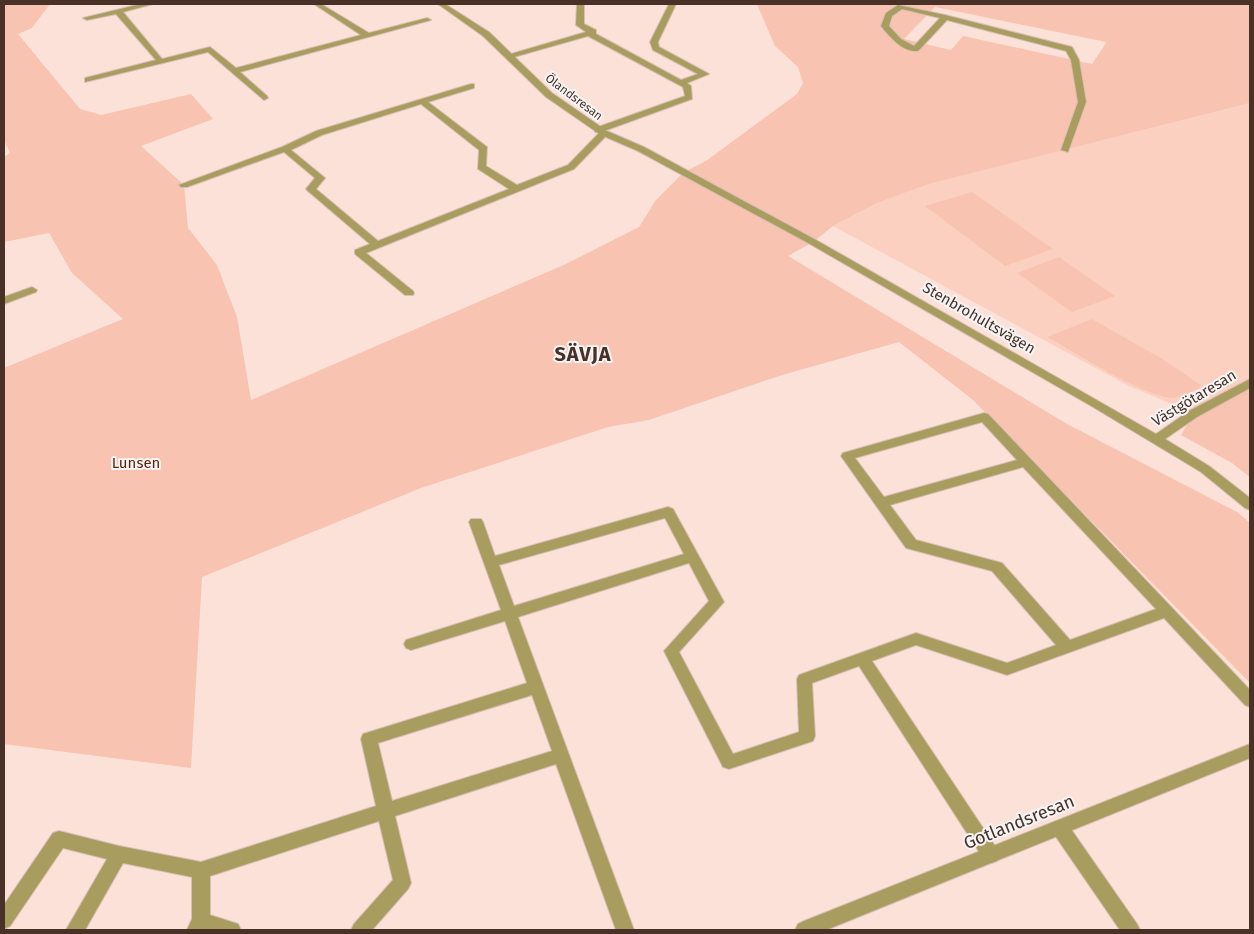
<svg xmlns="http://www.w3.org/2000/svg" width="1254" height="934" font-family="'Fira Sans',sans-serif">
	<rect width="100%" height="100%" fill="#fce1d8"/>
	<path fill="#fcd0c1" d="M 1250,103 L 1250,391 L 1244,386 L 1188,411 L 1129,386 L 833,226 L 877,203 L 929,184 Z"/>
	<path fill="#f8c3b0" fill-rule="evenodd" d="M 4,4 L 50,4 L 32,28 L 18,34 L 80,109 L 101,115 L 191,94 L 213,119 L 141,146 L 184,185 L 188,228 L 217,265 L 237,317 L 251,400 L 566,264 L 639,227 L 656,200 L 684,172 L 706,161 L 797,94 L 803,83 L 798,67 L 775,46 L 757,4 L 1250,4 L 1250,103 L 929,184 L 877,203 L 833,226 L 813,242 L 788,256 L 1067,424 L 1237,512 L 1250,523 L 1250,683 L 973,400 L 899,342 L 782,375 L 649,420 L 608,427 L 421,488 L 202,577 L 191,768 L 4,744 L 4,368 L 123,319 L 72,273 L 49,233 L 4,242 L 4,157 L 10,153 L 4,140 ZM 935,7 L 1106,42 L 1106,43 L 1092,64 L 963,36 L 951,50 L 904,39 Z
		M 972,192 L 1053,249 L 1005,266 L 925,206 Z
		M 1059,257 L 1115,296 L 1072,312 L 1017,273 Z
		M 1092,319 L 1164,360 L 1202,386 C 1194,390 1181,398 1173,398 C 1141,396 1077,353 1047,337 Z
		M 1244,386 L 1250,391 L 1250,477 L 1232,463 L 1181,435 L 1193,414 Z"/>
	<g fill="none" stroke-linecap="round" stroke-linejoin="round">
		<defs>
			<path id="lane" d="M 141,4 L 153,4 L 123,12 L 162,59 L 210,47 L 236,68 L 361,35 L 314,4 L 321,4 L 369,33 L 427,18 L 431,20 L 240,72 L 267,96 L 268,98 L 264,100 L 208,52 L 85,82 L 85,78 L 156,60 L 116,14 L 87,20 L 83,18 Z
				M 577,4 L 584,4 L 584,24 L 596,30 L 596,34 L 681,80 L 698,74 L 653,50 L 650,42 L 669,4 L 676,4 L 658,42 L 659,47 L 709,74 L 687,83 L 691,86 L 692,99 L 604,131 L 608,133 L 607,135 L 574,169 L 366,253 L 413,291 L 414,293 L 413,295 L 405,295 L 355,254 L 355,250 L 370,244 L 308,191 L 306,189 L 315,178 L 284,152 L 187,187 L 181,187 L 179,185 L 282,147 L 316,131 L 471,84 L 474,84 L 474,88 L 428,102 L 487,147 L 486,166 L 517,185 L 568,165 L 600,132 L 595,132 L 595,128 L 685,96 L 683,87 L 588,36 L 507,59 L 507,55 L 586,32 L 576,25 ZM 421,104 L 479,150 L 478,169 L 509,189 L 378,241 L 316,189 L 325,178 L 291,150 L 322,135 Z
				M 898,5 L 945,15 L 1072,47 L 1079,60 L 1086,102 L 1068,152 L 1061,150 L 1078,102 L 1071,60 L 1066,51 L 947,20 L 918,51 C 902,52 890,37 881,26 L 886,13 ZM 902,9 L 940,18 L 914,46 L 901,39 L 889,26 L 892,16 Z
				M 32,287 L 37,290 L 36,292 L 4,304 L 4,297 Z
				M 984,413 L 988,414 L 1250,690 L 1250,707 L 1245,705 L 1164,618 L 1007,675 L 916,645 L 872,661 L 997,849 L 1000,855 L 997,861 L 991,863 L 985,861 L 859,666 L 812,683 L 815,736 L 813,741 L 729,769 L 723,767 L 664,651 L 709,601 L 689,563 L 518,617 L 634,930 L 616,930 L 556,764 L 395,816 L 411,883 L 408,889 L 372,930 L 351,930 L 354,924 L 393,880 L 379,821 L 210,876 L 210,915 L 238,924 L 241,930 L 187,930 L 192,919 L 192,877 L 123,863 L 85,930 L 66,930 L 107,859 L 63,848 L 10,926 L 4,929 L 4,905 L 53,833 L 59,831 L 119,846 L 201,862 L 376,806 L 361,739 L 363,734 L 527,683 L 505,621 L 411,650 L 406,648 L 404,644 L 406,640 L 501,610 L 469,522 L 471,519 L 481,519 L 483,522 L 495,556 L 668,507 L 673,509 L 724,602 L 679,652 L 733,754 L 799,732 L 797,679 L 799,675 L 916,633 L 1007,663 L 1056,645 L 992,571 L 906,548 L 841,456 L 843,453 ZM 982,422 L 1017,460 L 884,497 L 855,458 ZM 1023,467 L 1156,609 L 1070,640 L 1002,563 L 916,540 L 890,505 ZM 665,518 L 684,554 L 514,606 L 499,565 ZM 532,695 L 552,751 L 392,801 L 378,743 Z
				M 1060,820 L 1066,822 L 1137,924 L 1140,930 L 1120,930 L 1054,834 L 1052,828 L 1054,822 Z"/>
			<path id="street" d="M 438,4 L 445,4 L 489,32 L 552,93 L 607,131 L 644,147 L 816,240 L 1156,434 L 1189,411 L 1250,379 L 1250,388 L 1197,417 L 1165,439 L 1209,466 L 1250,498 L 1250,510 L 1245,508 L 1201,472 L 1093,407 L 810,244 L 638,151 L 601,135 L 546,97 L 483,36 Z
				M 1250,744 L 1250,758 L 826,930 L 795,930 L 798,924 L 804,921 Z"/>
		</defs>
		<use href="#lane" stroke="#d8beb5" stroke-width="2"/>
		<use href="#street" stroke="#d8beb5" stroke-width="2"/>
		<use href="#lane" fill="#a89d5e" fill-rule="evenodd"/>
		<use href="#street" fill="#a89d5e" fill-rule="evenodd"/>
	</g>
	<g text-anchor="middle" stroke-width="4" stroke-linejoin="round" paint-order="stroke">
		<g font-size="12" fill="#4a3128" stroke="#f5f5f5">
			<text transform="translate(574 97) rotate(37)" y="4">Ölandsresan</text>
		</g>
		<g font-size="15" fill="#4a3128" stroke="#f5f5f5">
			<text transform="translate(979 318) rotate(30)" y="5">Stenbrohultsvägen</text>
			<text transform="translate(1194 398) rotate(-31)" y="5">Västgötaresan</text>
		</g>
		<g font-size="15" fill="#60230b" stroke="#f5f5f5">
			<text x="136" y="468">Lunsen</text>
		</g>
		<g font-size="18" fill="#4a3128" stroke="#f5f5f5">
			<text transform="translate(1019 822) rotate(-22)" y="6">Gotlandsresan</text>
		</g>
		<g font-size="20" font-weight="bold" letter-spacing="1" fill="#4a3128" stroke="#f5f5f5">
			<text x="583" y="361">SÄVJA</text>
		</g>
	</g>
	<rect width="1254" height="934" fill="none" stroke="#4a3128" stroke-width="10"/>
</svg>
